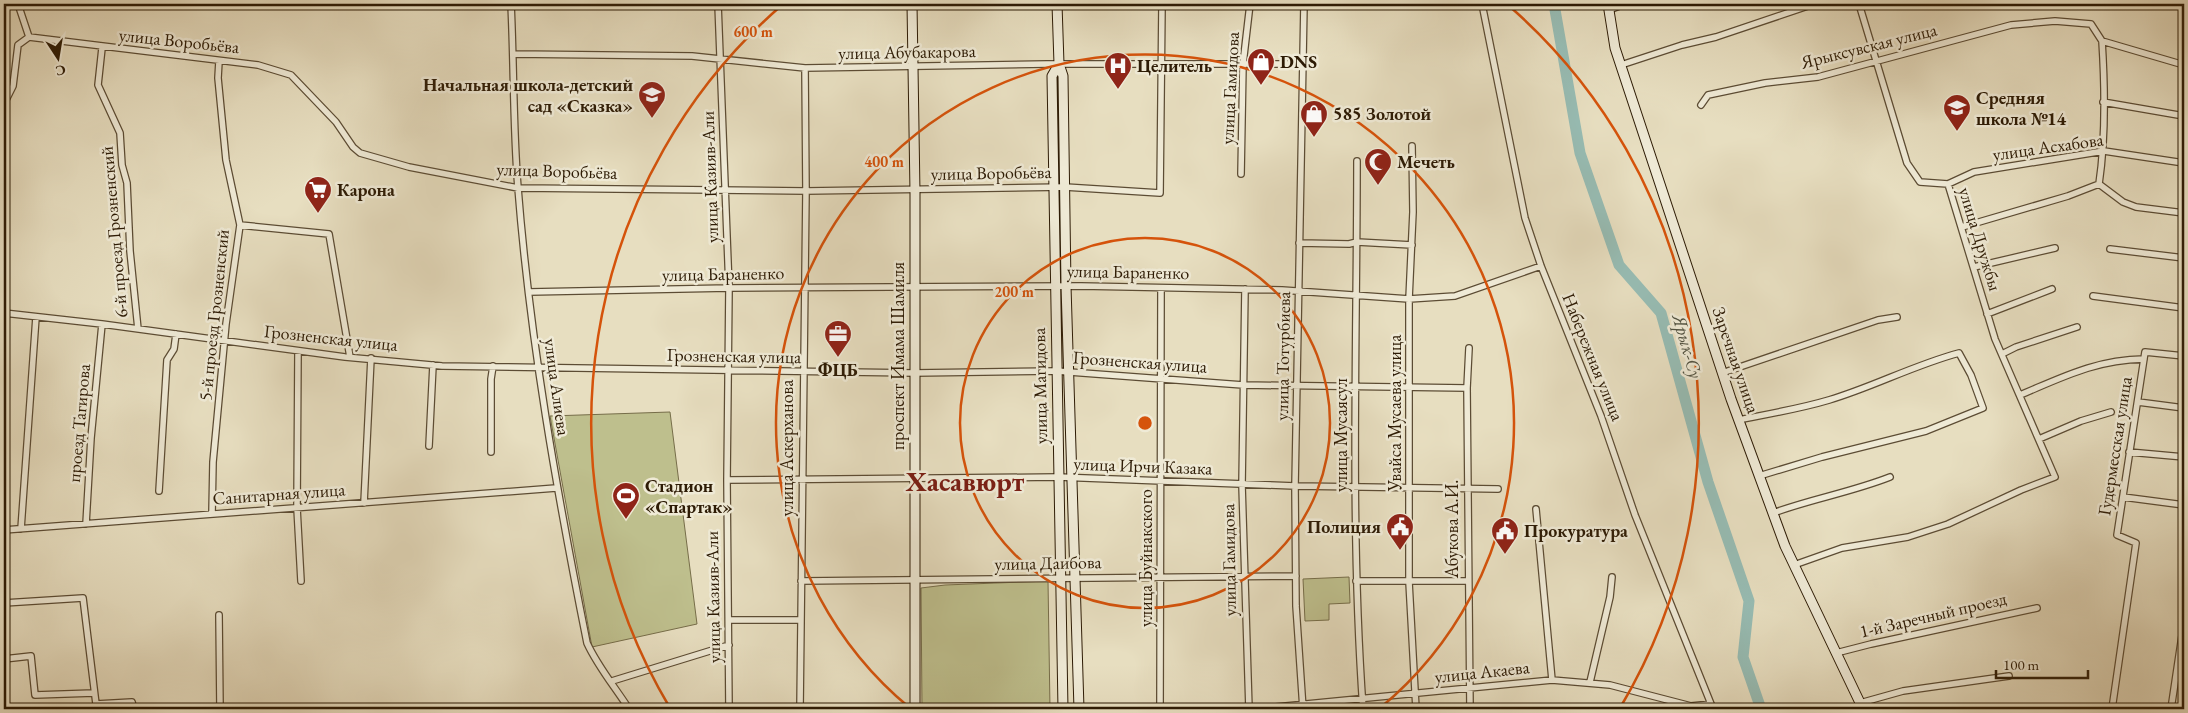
<svg xmlns="http://www.w3.org/2000/svg" width="2188" height="713" font-family="'EB Garamond',serif">
	<rect width="100%" height="100%" fill="#e7dec0"/>
	<filter id="stains"><feTurbulence type="fractalNoise" baseFrequency=".004" numOctaves="4"/><feColorMatrix values="0 0 0 0 .2 0 0 0 0 .09 0 0 0 0 .02 0 0 0 .5 -.17"/></filter>
	<radialGradient id="worn" r=".72"><stop offset=".6" stop-color="#630" stop-opacity="0"/><stop offset="1" stop-color="#630" stop-opacity=".3"/></radialGradient>
	<path fill="#bebf8d" stroke="#766d49" d="M 670,412 L 697,624 L 592,647 L 550,416 Z
		M 1349,577 L 1350,603 L 1329,604 L 1329,620 L 1305,621 L 1303,579 Z
		M 1048,581 L 1050,709 L 922,709 L 921,588 L 945,585 Z"/>
	<g fill="none" stroke-linecap="round" stroke-linejoin="round">
		<path stroke="#97bcb3" stroke-width="11" d="M 1554,4 L 1580,153 L 1619,265 L 1661,313 L 1708,482 L 1749,601 L 1743,657 L 1761,709"/>
		<defs>
			<path id="minor" d="M 18,4 L 29,37 L 258,65 L 291,75 L 336,122 L 353,147 L 360,153 L 409,167 L 518,188 L 806,191 L 1065,187 L 1160,193 L 1162,4
				M 511,4 C 514,65 513,127 518,188 C 530,341 557,493 587,643 C 598,667 615,687 629,709
				M 718,4 L 729,288 L 727,480 L 729,709
				M 1482,4 L 1525,218 L 1541,266 L 1601,416 L 1635,515 L 1713,709
				M 1609,10 L 1625,4
				M 102,48 L 98,85 L 120,133 L 122,165 L 127,183 L 130,251 L 138,329
				M 513,54 L 692,56 L 805,68 L 1047,64 L 1302,64
				M 1621,65 L 1682,45 L 1716,37 L 1814,4
				M 2103,102 L 2184,116
				M 4,104 L 13,86 L 18,45 L 29,37
				M 1701,105 L 1708,95 L 1765,83 L 1818,77 L 2011,25 L 2055,21 L 2091,24 L 2102,41 L 2184,65
				M 1412,146 L 1413,212 L 1409,299 L 1409,582 L 1416,709
				M 1357,161 C 1357,343 1350,527 1363,709
				M 1241,174 L 1243,64 L 1250,4
				M 1948,184 L 1974,172 L 2104,151 L 2184,163
				M 2099,184 L 2123,202 L 2136,207 L 2184,213
				M 240,225 L 329,234 L 350,357
				M 1962,227 L 2068,196 L 2099,184 C 2106,137 2105,88 2102,41
				M 1299,243 L 1349,244 L 1357,242 L 1412,245
				M 2110,249 L 2184,258
				M 1974,267 L 2055,248
				M 1245,289 L 1242,485 L 1249,709
				M 529,292 L 729,288 L 1081,286 L 1282,290 L 1409,299 L 1455,296 L 1541,266
				M 2093,296 L 2184,308
				M 4,313 L 102,324 L 345,357 L 442,366 L 914,373 L 1056,371 L 1243,385 L 1467,388
				M 1987,314 L 2052,289
				M 1469,348 L 1467,388 L 1470,709
				M 298,351 L 297,508 L 301,581
				M 2002,354 L 2016,347 L 2077,327
				M 1722,373 L 1878,320 L 1897,317
				M 2020,395 C 2063,377 2095,360 2144,359
				M 2138,402 L 2184,408
				M 1738,420 C 1768,414 1799,409 1829,400 C 1873,387 1914,365 1959,353 L 1971,375 L 1983,408 L 1926,431 L 1822,457 L 1759,476
				M 2039,439 L 2081,421 L 2111,412
				M 429,446 L 433,365
				M 491,452 L 491,379 L 493,366
				M 2129,452 L 2184,457
				M 727,480 L 1058,477 L 1295,486 L 1498,489
				M 159,491 L 167,360 L 174,349 L 176,334
				M 2123,497 L 2184,505
				M 364,503 L 371,358
				M 1536,509 L 1552,680
				M 1773,513 C 1811,499 1852,492 1890,477
				M 212,514 L 213,462 L 226,324 L 240,225 L 226,160 L 218,78 L 219,61
				M 86,524 L 91,438 L 102,324
				M 21,529 L 36,317
				M 4,530 L 556,488
				M 1794,565 L 1842,548 L 1908,537 L 1948,524 L 2021,490 L 2055,477 L 1995,339 L 1948,184 L 1920,182 L 1907,163 L 1859,4
				M 801,581 L 1296,576
				M 1356,581 L 1468,581
				M 4,603 L 83,598 L 96,704 L 132,702 L 134,709
				M 219,615 L 220,709
				M 729,620 L 801,620
				M 1836,653 L 1871,644 L 2037,608
				M 4,659 L 31,656 L 35,695 L 94,693
				M 612,681 L 729,645
				M 1590,682 L 1610,597 L 1612,577
				M 1860,703 L 1903,691 L 2009,676
				M 800,709 L 806,191 L 805,68
				M 1160,709 L 1161,288
				M 1254,709 L 1552,680 L 1610,685 L 1691,706 L 1711,704
				M 1303,709 L 1296,606 L 1295,486 L 1304,4
				M 2112,709 L 2136,543 L 2117,535 L 2145,352 L 2184,356
				M 2171,709 L 2184,622"/>
			<path id="secondary" d="M 912,4 L 915,193 L 915,709
				M 1057,4 L 1059,64 L 1063,76 L 1066,286 L 1079,709
				M 1608,4 L 1615,48 L 1731,399 L 1785,546 L 1863,709
				M 1059,64 L 1052,76 L 1063,709"/>
		</defs>
		<use href="#minor" stroke="#5c4c34" stroke-width="8"/>
		<use href="#secondary" stroke="#2d1b05" stroke-width="11"/>
		<use href="#minor" stroke="#efead6" stroke-width="5.5"/>
		<use href="#secondary" stroke="#efead6" stroke-width="9"/>
	</g>
	<g fill="none" stroke="#d5530b" stroke-width="2.5">
		<circle cx="1145" cy="423" r="185"/>
		<path d="M910 708A369 369 0 1 1 1380 708"/>
		<path d="M670 708A554 554 0 0 1 782 5M1508 5A554 554 0 0 1 1620 708"/>
	</g>
	<defs>
		<symbol id="shop-pin" viewBox="-11 -11 22 30"><path d="M0 17L-7.5 6A9.5 9.5 0 1 1 7.5 6Z" fill="#8f2418" stroke="#efead6"/><path d="M-5-2.5h2.3a2.7 3.5 0 0 1 5.4 0H5L5.5 6h-11ZM-1.5-2.5h3a1.5 2.3 0 0 0-3 0Z" fill="#fff"/></symbol>
		<symbol id="hospital-pin" viewBox="-11 -11 22 30"><path d="M0 17L-7.5 6A9.5 9.5 0 1 1 7.5 6Z" fill="#8f2418" stroke="#efead6"/><path d="M-5-5h3v3.5h4V-5h3V5h-3V1.5h-4V5h-3Z" fill="#fff"/></symbol>
		<symbol id="school-pin" viewBox="-11 -11 22 30"><path d="M0 17L-7.5 6A9.5 9.5 0 1 1 7.5 6Z" fill="#8f2418" stroke="#efead6"/><path d="M0-5L7-2L0 1L-7-2ZM-4 1L0 2.5L4 1V4Q0 6-4 4Z" fill="#fff"/></symbol>
		<symbol id="mosque-pin" viewBox="-11 -11 22 30"><path d="M0 17L-7.5 6A9.5 9.5 0 1 1 7.5 6Z" fill="#8f2418" stroke="#efead6"/><path d="M3.5-4.9A6 6 0 1 0 3.5 4.9A5 5 0 1 1 3.5-4.9Z" fill="#fff"/></symbol>
		<symbol id="supermarket-pin" viewBox="-11 -11 22 30"><path d="M0 17L-7.5 6A9.5 9.5 0 1 1 7.5 6Z" fill="#8f2418" stroke="#efead6"/><path d="M-6-5.5h2.5l.6 2H6L4.5 2H-2.5L-4.4-4H-6ZM-1.5 3.2a1.3 1.3 0 1 0 .1 0ZM3 3.2a1.3 1.3 0 1 0 .1 0Z" fill="#fff"/></symbol>
		<symbol id="office-pin" viewBox="-11 -11 22 30"><path d="M0 17L-7.5 6A9.5 9.5 0 1 1 7.5 6Z" fill="#8f2418" stroke="#efead6"/><path d="M-6-3h4V-5.5h4V-3h4V5H-6ZM-1-4.5V-3h2v-1.5ZM-6 0V1H6V0Z" fill="#fff"/></symbol>
		<symbol id="stadium-pin" viewBox="-11 -11 22 30"><path d="M0 17L-7.5 6A9.5 9.5 0 1 1 7.5 6Z" fill="#8f2418" stroke="#efead6"/><path d="M0-5a6.5 5 0 1 0 0 10a6.5 5 0 1 0 0-10ZM-3.5-1.8h7v3.6h-7Z" fill="#fff"/></symbol>
		<symbol id="civic-pin" viewBox="-11 -11 22 30"><path d="M0 17L-7.5 6A9.5 9.5 0 1 1 7.5 6Z" fill="#8f2418" stroke="#efead6"/><path d="M-.6-6.5H3V-4.5H.6V-3L4-1V1h2V6H-6V1h2V-1L-.6-3ZM-1.2 2.5V6h2.4V2.5Z" fill="#fff"/></symbol>
	</defs>
	<g fill-rule="evenodd">
		<use href="#shop-pin" x="1245" y="46" width="32" height="43"/>
		<use href="#hospital-pin" x="1102" y="50" width="32" height="43"/>
		<use href="#school-pin" x="636" y="79" width="32" height="43"/>
		<use href="#school-pin" x="1941" y="92" width="32" height="43"/>
		<use href="#shop-pin" x="1298" y="98" width="32" height="43"/>
		<use href="#mosque-pin" x="1362" y="146" width="32" height="43"/>
		<use href="#supermarket-pin" x="302" y="174" width="32" height="43"/>
		<use href="#office-pin" x="822" y="318" width="32" height="43"/>
		<use href="#stadium-pin" x="610" y="480" width="32" height="43"/>
		<use href="#civic-pin" x="1384" y="511" width="32" height="43"/>
		<use href="#civic-pin" x="1489" y="515" width="32" height="43"/>
	</g>
	<g text-anchor="middle" stroke-width="5" stroke-linejoin="round" paint-order="stroke">
		<g font-size="18" fill="#2d1b05" stroke="#efead6">
			<text transform="translate(179 41) rotate(6)" y="6">улица Воробьёва</text>
			<text transform="translate(1869 46) rotate(-14)" y="6">Ярыксувская улица</text>
			<text transform="translate(907 52) rotate(-1)" y="6">улица Абубакарова</text>
			<text transform="translate(1230 88) rotate(-87)" y="6">улица Гамидова</text>
			<text transform="translate(2048 147) rotate(-8)" y="6">улица Асхабова</text>
			<text transform="translate(557 171) rotate(2)" y="6">улица Воробьёва</text>
			<text transform="translate(991 173) rotate(-1)" y="6">улица Воробьёва</text>
			<text transform="translate(710 177) rotate(-92)" y="6">улица Казияв-Али</text>
			<text transform="translate(114 232) rotate(-95)" y="6">6-й проезд Грозненский</text>
			<text transform="translate(1980 239) rotate(73)" y="6">улица Дружбы</text>
			<text transform="translate(1128 272) rotate(1)" y="6">улица Бараненко</text>
			<text transform="translate(723 274) rotate(-1)" y="6">улица Бараненко</text>
			<text transform="translate(214 315) rotate(-84)" y="6">5-й проезд Грозненский</text>
			<text transform="translate(331 338) rotate(6)" y="6">Грозненская улица</text>
			<text transform="translate(734 356) rotate(1)" y="6">Грозненская улица</text>
			<text transform="translate(898 356) rotate(-90)" y="6">проспект Имама Шамиля</text>
			<text transform="translate(1283 356) rotate(-89)" y="6">улица Тотурбиева</text>
			<text transform="translate(1593 357) rotate(68)" y="6">Набережная улица</text>
			<text transform="translate(1736 360) rotate(71)" y="6">Заречная улица</text>
			<text transform="translate(1140 362) rotate(4)" y="6">Грозненская улица</text>
			<text transform="translate(1040 386) rotate(-91)" y="6">улица Магидова</text>
			<text transform="translate(557 387) rotate(82)" y="6">улица Алиева</text>
			<text transform="translate(1395 413) rotate(-90)" y="6">Увайса Мусаева улица</text>
			<text transform="translate(79 423) rotate(-85)" y="6">проезд Тагирова</text>
			<text transform="translate(1341 435) rotate(-90)" y="6">улица Мусаясул</text>
			<text transform="translate(2115 446) rotate(-81)" y="6">Гудермесская улица</text>
			<text transform="translate(787 448) rotate(-90)" y="6">улица Аскерханова</text>
			<text transform="translate(1143 466) rotate(2)" y="6">улица Ирчи Казака</text>
			<text transform="translate(279 494) rotate(-4)" y="6">Санитарная улица</text>
			<text transform="translate(1452 529) rotate(-90)" y="6">Абукова А.И.</text>
			<text transform="translate(1146 558) rotate(-90)" y="6">улица Буйнакского</text>
			<text transform="translate(1229 560) rotate(-91)" y="6">улица Гамидова</text>
			<text transform="translate(1048 563) rotate(-1)" y="6">улица Даибова</text>
			<text transform="translate(713 597) rotate(-91)" y="6">улица Казияв-Али</text>
			<text transform="translate(1933 615) rotate(-13)" y="6">1-й Заречный проезд</text>
			<text transform="translate(1482 672) rotate(-6)" y="6">улица Акаева</text>
		</g>
		<g font-size="18" font-weight="bold" fill="#2d1b05" stroke="#efead6" text-anchor="start">
			<text x="1280" y="68">DNS</text>
			<text x="1137" y="72">Целитель</text>
			<text x="633" y="91" text-anchor="end">Начальная школа-детский<tspan x="633" dy="21">сад «Сказка»</tspan></text>
			<text x="1976" y="104">Средняя<tspan x="1976" dy="21">школа №14</tspan></text>
			<text x="1333" y="120">585 Золотой</text>
			<text x="1397" y="168">Мечеть</text>
			<text x="337" y="196">Карона</text>
			<text x="838" y="376" text-anchor="middle">ФЦБ</text>
			<text x="645" y="492">Стадион<tspan x="645" dy="21">«Спартак»</tspan></text>
			<text x="1381" y="533" text-anchor="end">Полиция</text>
			<text x="1524" y="537">Прокуратура</text>
		</g>
		<g font-size="19" font-style="italic" fill="#525342" stroke="#efead6">
			<text transform="translate(1688 346) rotate(74)" y="7">Ярык-Су</text>
		</g>
		<g font-size="28" font-weight="bold" fill="#7a1f14" stroke="#efead6">
			<text x="965" y="491">Хасавюрт</text>
		</g>
	</g>
	<circle cx="1145" cy="423" r="8" fill="#d5530b" stroke="#efead6" stroke-width="2.5"/>
	<g font-size="15" text-anchor="middle" font-weight="bold" fill="#d5530b" stroke="#efead6" stroke-width="5" stroke-linejoin="round" paint-order="stroke">
		<text x="753" y="37">600 m</text>
		<text x="884" y="167">400 m</text>
		<text x="1014" y="297">200 m</text>
	</g>
	<rect width="2188" height="713" fill="none" stroke="#e7dec0" stroke-width="20"/>
	<rect x="5" y="5" width="2178" height="703" fill="none" stroke="#2d1b05" stroke-width="2.5"/>
	<rect x="10" y="10" width="2168" height="693" fill="none" stroke="#2d1b05"/>
	<g transform="translate(58 58) rotate(168)" stroke="#efead6" stroke-width="4" paint-order="stroke">
	<path d="M0-4L9 19L0 12L-9 19Z" fill="#2d1b05"/>
	<text y="-8" font-size="14" font-weight="bold" text-anchor="middle" fill="#2d1b05">С</text>
	</g>
	<path d="M1996 670v8h92v-8" fill="none" stroke="#2d1b05" stroke-width="2.5"/>
	<text x="2003" y="670" font-size="15" fill="#2d1b05" stroke="#efead6" stroke-width="4" paint-order="stroke">100 m</text>
	<rect width="100%" height="100%" filter="url(#stains)"/>
	<rect width="100%" height="100%" fill="url(#worn)"/>
</svg>
